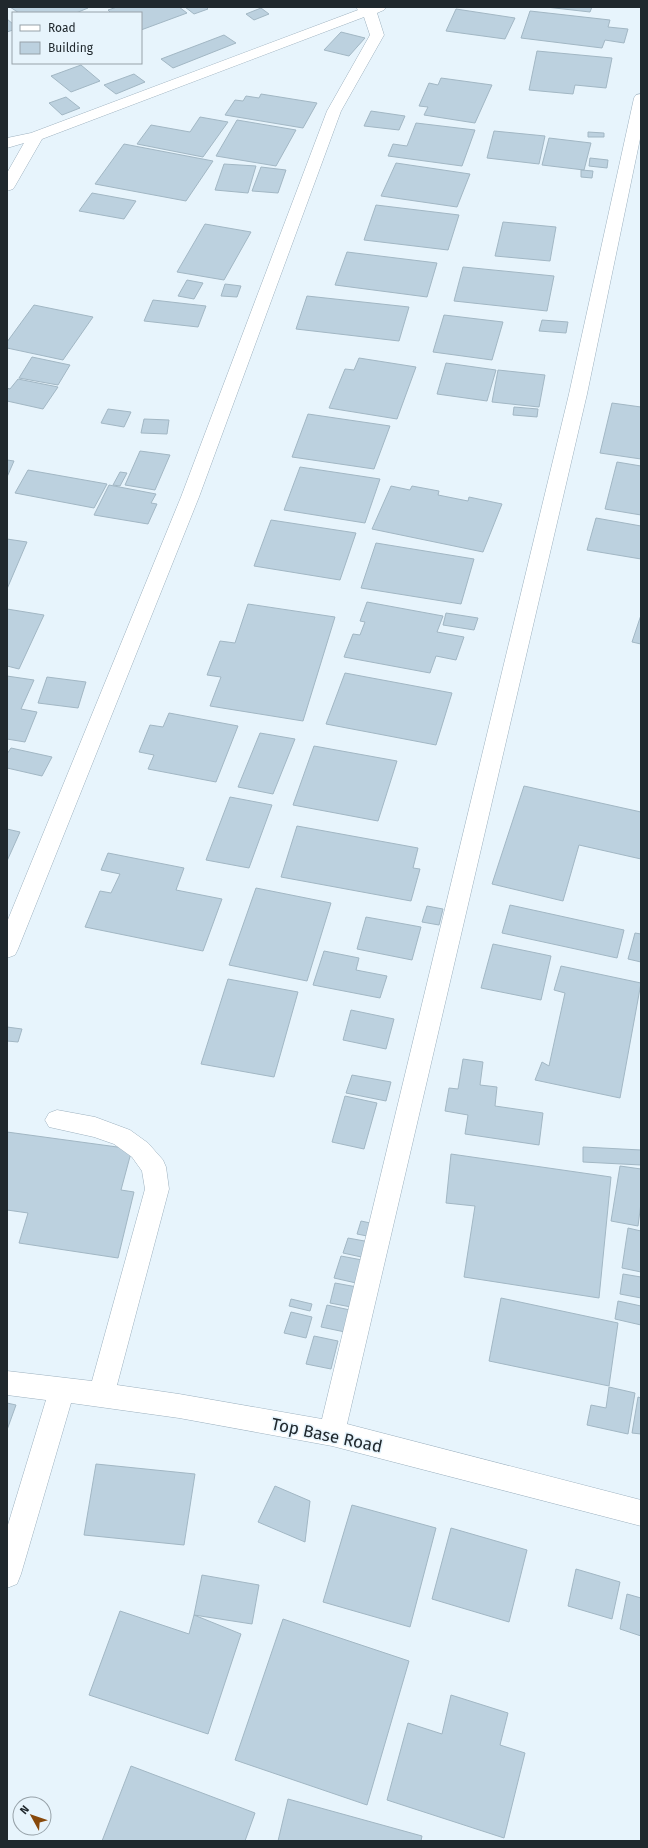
<svg xmlns="http://www.w3.org/2000/svg" width="648" height="1848" font-family="'Fira Sans',sans-serif">
	<rect width="100%" height="100%" fill="#e7f4fc"/>
	<path fill="#bcd1df" stroke="#a2b7c4" d="M 10,7 L 86,7 L 88,8 L 76,13 L 19,13 Z
		M 117,7 L 179,7 L 187,13 L 141,30 L 141,13 L 111,13 L 108,10 Z
		M 185,7 L 206,7 L 208,9 L 194,14 Z
		M 546,7 L 592,7 L 590,12 Z
		M 261,8 L 269,14 L 254,20 L 246,14 Z
		M 456,9 L 515,18 L 505,39 L 446,31 Z
		M 530,11 L 610,20 L 608,27 L 628,29 L 624,43 L 605,40 L 602,48 L 521,38 Z
		M 7,19 L 13,24 L 13,30 L 7,32 Z
		M 341,32 L 365,38 L 349,56 L 324,50 Z
		M 224,35 L 236,43 L 173,68 L 161,59 Z
		M 537,51 L 612,58 L 606,88 L 575,85 L 573,94 L 529,90 Z
		M 81,65 L 100,81 L 71,92 L 51,76 Z
		M 134,74 L 145,82 L 116,94 L 104,85 Z
		M 441,78 L 492,85 L 475,123 L 424,115 L 428,107 L 419,106 L 429,83 L 438,85 Z
		M 261,94 L 317,103 L 303,128 L 225,115 L 235,100 L 243,101 L 246,96 L 259,98 Z
		M 66,97 L 80,108 L 62,115 L 49,103 Z
		M 371,111 L 405,116 L 399,130 L 364,126 Z
		M 200,117 L 228,122 L 203,157 L 137,144 L 151,125 L 190,132 Z
		M 237,120 L 296,130 L 276,166 L 216,156 Z
		M 416,123 L 475,130 L 462,166 L 388,156 L 393,144 L 407,146 Z
		M 494,131 L 545,136 L 539,164 L 487,158 Z
		M 588,132 L 604,133 L 604,137 L 588,137 Z
		M 549,138 L 591,143 L 584,170 L 542,165 Z
		M 124,144 L 213,161 L 186,201 L 95,184 Z
		M 590,158 L 608,160 L 607,168 L 589,166 Z
		M 396,163 L 470,174 L 457,207 L 381,196 Z
		M 224,164 L 256,166 L 248,193 L 215,190 Z
		M 261,167 L 286,170 L 278,193 L 252,191 Z
		M 581,170 L 593,171 L 592,178 L 581,177 Z
		M 92,193 L 136,201 L 124,219 L 79,211 Z
		M 376,205 L 459,215 L 448,250 L 364,240 Z
		M 503,222 L 556,227 L 550,261 L 495,256 Z
		M 205,224 L 251,232 L 224,280 L 177,272 Z
		M 347,252 L 437,263 L 427,297 L 335,285 Z
		M 463,267 L 554,276 L 547,311 L 454,301 Z
		M 187,280 L 203,283 L 194,299 L 178,296 Z
		M 225,284 L 241,286 L 237,297 L 221,296 Z
		M 307,296 L 409,307 L 399,341 L 296,329 Z
		M 153,300 L 206,306 L 198,327 L 144,321 Z
		M 34,305 L 93,317 L 63,360 L 7,348 L 7,342 Z
		M 444,315 L 503,322 L 492,360 L 433,352 Z
		M 542,320 L 568,322 L 566,333 L 539,331 Z
		M 32,357 L 70,365 L 58,385 L 19,378 Z
		M 359,358 L 416,367 L 397,419 L 329,408 L 345,369 L 354,370 Z
		M 446,363 L 496,370 L 487,401 L 437,394 Z
		M 498,370 L 545,375 L 539,407 L 492,402 Z
		M 18,379 L 58,387 L 43,409 L 7,401 L 7,388 L 10,389 Z
		M 612,403 L 641,407 L 641,459 L 600,453 Z
		M 514,407 L 538,409 L 537,417 L 513,415 Z
		M 108,409 L 131,412 L 124,427 L 101,423 Z
		M 308,414 L 390,426 L 374,469 L 292,457 Z
		M 144,419 L 169,420 L 167,434 L 141,433 Z
		M 140,451 L 170,455 L 155,490 L 125,485 Z
		M 7,460 L 14,461 L 7,477 Z
		M 617,462 L 641,466 L 641,515 L 605,509 Z
		M 300,467 L 380,479 L 365,523 L 284,510 Z
		M 28,470 L 107,484 L 94,508 L 15,493 Z
		M 120,472 L 127,473 L 120,486 L 113,485 Z
		M 109,485 L 156,494 L 151,503 L 157,504 L 148,524 L 94,515 Z
		M 391,486 L 410,490 L 412,486 L 439,491 L 438,495 L 468,501 L 469,497 L 502,504 L 483,552 L 372,529 Z
		M 596,518 L 641,526 L 641,559 L 587,550 Z
		M 271,520 L 356,533 L 340,580 L 254,566 Z
		M 7,539 L 27,542 L 7,589 Z
		M 376,543 L 474,559 L 461,604 L 361,588 Z
		M 367,602 L 443,616 L 437,632 L 464,637 L 456,660 L 436,656 L 430,673 L 344,657 L 353,634 L 360,635 L 365,622 L 360,621 Z
		M 248,604 L 335,617 L 303,721 L 210,706 L 221,677 L 207,675 L 220,641 L 235,643 Z
		M 7,609 L 44,615 L 19,669 L 7,666 Z
		M 446,613 L 478,618 L 474,630 L 443,625 Z
		M 641,615 L 641,644 L 632,642 Z
		M 345,673 L 452,693 L 436,745 L 326,724 Z
		M 7,676 L 34,680 L 21,709 L 37,712 L 25,742 L 7,739 Z
		M 47,677 L 86,682 L 78,708 L 38,703 Z
		M 169,713 L 238,726 L 216,782 L 148,769 L 154,755 L 139,752 L 150,725 L 163,727 Z
		M 260,733 L 295,739 L 273,794 L 238,787 Z
		M 314,746 L 397,761 L 378,821 L 293,805 Z
		M 11,748 L 52,757 L 42,776 L 7,768 L 7,754 Z
		M 524,786 L 641,812 L 641,859 L 579,845 L 563,901 L 492,884 Z
		M 230,797 L 272,805 L 249,868 L 206,860 Z
		M 297,826 L 418,848 L 413,868 L 420,869 L 411,901 L 281,877 Z
		M 7,829 L 20,832 L 7,861 Z
		M 108,853 L 184,868 L 176,890 L 222,899 L 203,951 L 85,927 L 100,891 L 111,893 L 120,874 L 101,870 Z
		M 256,888 L 331,903 L 307,981 L 229,965 Z
		M 510,905 L 624,930 L 617,958 L 502,933 Z
		M 427,906 L 443,909 L 439,925 L 422,922 Z
		M 366,917 L 421,927 L 412,960 L 357,949 Z
		M 635,933 L 641,934 L 641,962 L 628,959 Z
		M 493,944 L 551,956 L 541,1000 L 481,988 Z
		M 324,951 L 359,958 L 356,970 L 387,976 L 380,998 L 313,985 Z
		M 561,966 L 641,983 L 620,1098 L 535,1080 L 542,1062 L 549,1066 L 565,993 L 554,990 Z
		M 228,979 L 298,992 L 274,1077 L 201,1064 Z
		M 351,1010 L 394,1019 L 386,1049 L 343,1040 Z
		M 7,1027 L 22,1029 L 18,1042 L 7,1041 Z
		M 463,1059 L 483,1062 L 480,1085 L 497,1087 L 495,1106 L 543,1113 L 539,1145 L 465,1134 L 468,1115 L 445,1111 L 449,1088 L 458,1089 Z
		M 352,1075 L 391,1082 L 386,1101 L 346,1093 Z
		M 345,1096 L 377,1103 L 364,1149 L 332,1142 Z
		M 7,1132 L 132,1149 L 121,1190 L 134,1192 L 118,1258 L 19,1243 L 28,1213 L 7,1210 Z
		M 583,1147 L 641,1150 L 641,1165 L 583,1162 Z
		M 451,1154 L 611,1177 L 599,1298 L 464,1277 L 475,1206 L 446,1203 Z
		M 620,1166 L 641,1169 L 641,1203 L 638,1226 L 611,1221 Z
		M 361,1221 L 375,1224 L 372,1237 L 357,1234 Z
		M 628,1228 L 641,1231 L 641,1272 L 622,1268 Z
		M 348,1238 L 370,1242 L 366,1258 L 343,1253 Z
		M 341,1256 L 362,1260 L 356,1283 L 334,1278 Z
		M 623,1274 L 641,1277 L 641,1298 L 620,1294 Z
		M 335,1283 L 357,1287 L 351,1307 L 330,1303 Z
		M 501,1298 L 618,1323 L 609,1386 L 489,1361 Z
		M 291,1299 L 312,1304 L 310,1311 L 289,1306 Z
		M 618,1301 L 641,1306 L 641,1325 L 615,1319 Z
		M 327,1305 L 350,1310 L 345,1332 L 321,1327 Z
		M 291,1312 L 312,1317 L 306,1338 L 284,1333 Z
		M 314,1336 L 338,1341 L 331,1369 L 306,1364 Z
		M 609,1387 L 635,1393 L 628,1434 L 587,1425 L 591,1405 L 606,1408 Z
		M 638,1397 L 641,1398 L 641,1434 L 632,1433 Z
		M 7,1403 L 16,1405 L 7,1430 Z
		M 96,1464 L 195,1474 L 184,1545 L 84,1535 Z
		M 275,1486 L 310,1501 L 305,1542 L 258,1522 Z
		M 352,1505 L 436,1528 L 410,1627 L 323,1602 Z
		M 451,1528 L 527,1550 L 509,1622 L 432,1599 Z
		M 576,1569 L 620,1582 L 612,1619 L 568,1606 Z
		M 202,1575 L 259,1585 L 252,1624 L 194,1615 Z
		M 627,1594 L 641,1598 L 641,1636 L 620,1629 Z
		M 120,1611 L 189,1634 L 194,1615 L 241,1634 L 208,1734 L 89,1695 Z
		M 283,1619 L 409,1661 L 367,1805 L 235,1760 Z
		M 451,1695 L 508,1713 L 500,1745 L 525,1753 L 504,1838 L 387,1800 L 408,1723 L 442,1734 Z
		M 131,1766 L 255,1813 L 245,1841 L 102,1841 Z
		M 288,1799 L 422,1836 L 421,1841 L 278,1841 Z"/>
	<g fill="none" stroke-linecap="round" stroke-linejoin="round">
		<defs>
			<path id="minor" d="M 356,7 L 386,7 L 384,10 L 377,13 L 384,35 L 341,111 L 199,497 L 18,949 L 15,955 L 7,958 L 7,922 L 181,497 L 327,111 L 370,35 L 364,17 L 42,139 L 15,186 L 13,189 L 7,191 L 7,173 L 24,143 L 7,148 L 7,138 L 31,133 L 358,10 Z
				M 641,94 L 641,134 L 587,394 L 347,1424 L 641,1500 L 641,1526 L 332,1446 L 179,1418 L 71,1403 L 21,1574 L 17,1584 L 7,1588 L 7,1528 L 46,1400 L 7,1395 L 7,1371 L 92,1381 L 145,1189 L 142,1171 L 132,1157 L 114,1144 L 94,1137 L 49,1127 L 45,1120 L 49,1113 L 57,1110 L 95,1117 L 130,1130 L 148,1143 L 163,1160 L 166,1167 L 169,1189 L 117,1385 L 179,1394 L 322,1419 L 569,394 L 634,98 L 636,95 Z"/>
		</defs>
		<use href="#minor" stroke="#9db1bf" stroke-width="1"/>
		<use href="#minor" fill="#fff" fill-rule="evenodd"/>
	</g>
	<g text-anchor="middle" stroke-width="3" stroke-linejoin="round" paint-order="stroke">
		<g font-size="17" fill="#20282d" stroke="#e7f4fc">
			<text transform="translate(327 1435) rotate(12)" y="6">Top Base Road</text>
		</g>
	</g>
	<rect width="648" height="1848" fill="none" stroke="#20282d" stroke-width="16"/>
	<rect x="12" y="12" width="130" height="52" fill="#e7f4fc" stroke="#97a2a9"/>
	<rect x="20" y="25" width="20" height="6" fill="#ffffff" stroke="#97a2a9"/>
	<text x="48" y="32" font-size="12" fill="#20282d">Road</text>
	<rect x="20" y="42" width="20" height="12" fill="#bcd1df" stroke="#97a2a9"/>
	<text x="48" y="52" font-size="12" fill="#20282d">Building</text>
	<g transform="translate(32 1816) rotate(310)"><circle r="19" fill="#e7f4fc" stroke="#97a2a9"/>
	<path d="M0-3L7 15L0 10L-7 15Z" fill="#87490c"/>
	<text y="-6" font-size="11" font-weight="bold" text-anchor="middle" fill="#20282d">N</text>
	</g>
</svg>
